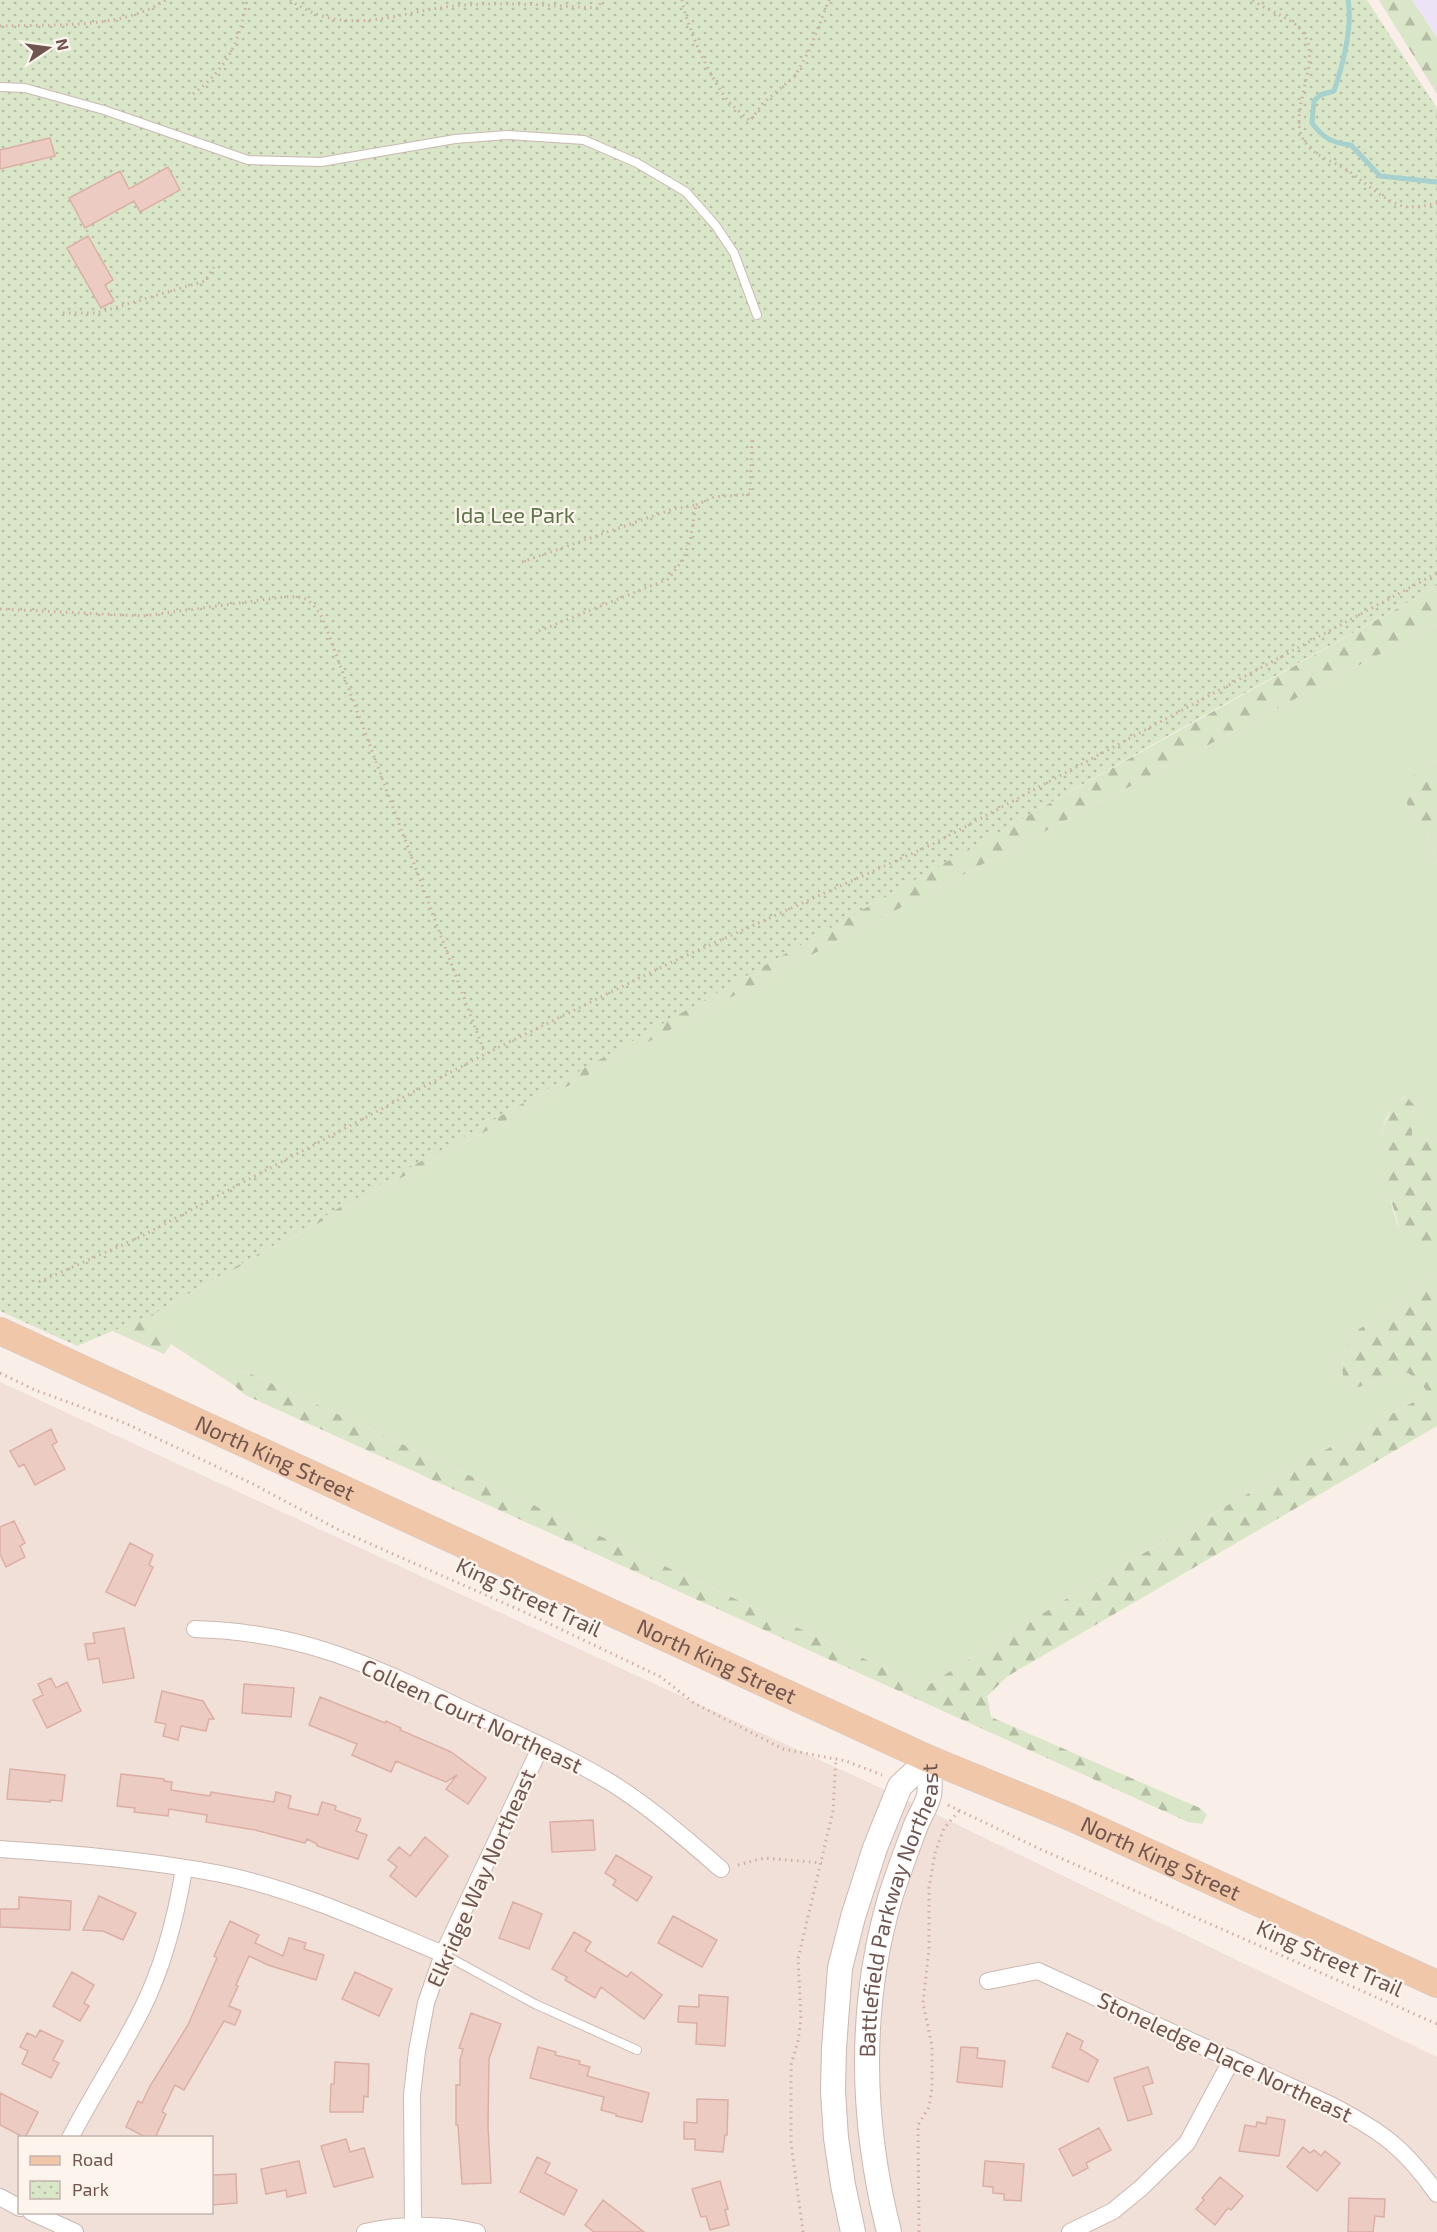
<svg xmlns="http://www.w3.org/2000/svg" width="1437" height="2232" font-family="'Exo 2',sans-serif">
	<defs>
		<pattern id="forest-firs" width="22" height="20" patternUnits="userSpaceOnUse" patternTransform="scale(1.5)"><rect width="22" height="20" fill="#dae6c8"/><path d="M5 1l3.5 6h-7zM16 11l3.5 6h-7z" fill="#b5bda5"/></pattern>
		<pattern id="park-dots" width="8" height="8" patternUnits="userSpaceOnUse" patternTransform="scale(1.5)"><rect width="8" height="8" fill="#dae6c8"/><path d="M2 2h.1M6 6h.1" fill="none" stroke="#b5bda5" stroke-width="1.8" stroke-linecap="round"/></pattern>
	</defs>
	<rect width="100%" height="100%" fill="#faefe8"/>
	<path fill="#f0e0d7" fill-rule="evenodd" d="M 0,1382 L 896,1795 L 1437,2057 L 1437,2232 L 0,2232 ZM 20,2138 L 212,2138 L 212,2212 L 20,2212 Z"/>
	<path fill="#ece4f6" d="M 1379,0 L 1437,0 L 1437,94 Z"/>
	<path fill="#dae6c8" d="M 1437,624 L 1437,760 L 1424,766 L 1408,808 L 1425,829 L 1437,864 L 1437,1139 L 1425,1140 L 1412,1136 L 1412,1115 L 1415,1106 L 1405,1096 C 1373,1121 1380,1149 1388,1184 C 1390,1198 1393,1216 1400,1229 C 1404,1237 1424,1249 1432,1255 L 1437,1255 L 1437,1273 L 1426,1276 L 1391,1310 L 1359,1329 L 1342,1355 L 1343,1381 L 1358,1387 L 1408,1373 L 1421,1382 L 1428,1394 L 1303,1462 L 1092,1583 L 925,1687 L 247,1372 L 234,1373 L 235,1386 L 171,1344 L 153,1314 L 690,1019 Z"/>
	<path fill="url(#forest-firs)" d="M 1379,0 L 1412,0 L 1437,38 L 1437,94 Z
		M 1437,586 L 1437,624 L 690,1019 L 153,1314 L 171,1344 L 164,1354 L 110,1330 Z
		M 1437,760 L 1437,864 L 1425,829 L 1408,808 L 1404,785 L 1424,766 Z
		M 1406,1096 L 1415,1106 L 1412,1115 L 1412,1136 L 1425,1140 L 1437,1139 L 1437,1255 L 1432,1255 L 1412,1246 L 1400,1230 L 1390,1197 L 1380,1147 L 1383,1127 L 1393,1106 Z
		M 1437,1273 L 1437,1426 L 1008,1676 L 987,1696 L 991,1717 L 1200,1808 L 1207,1815 L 1202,1824 L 1188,1822 L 245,1395 L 235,1386 L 234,1373 L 247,1372 L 925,1687 L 1092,1583 L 1303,1462 L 1428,1394 L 1421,1382 L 1408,1373 L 1358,1387 L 1343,1381 L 1342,1355 L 1359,1329 L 1391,1310 L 1426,1276 Z"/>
	<path fill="url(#park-dots)" d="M 0,0 L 1367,0 L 1437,108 L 1437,586 L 1164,738 L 153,1314 L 77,1346 L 0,1311 Z"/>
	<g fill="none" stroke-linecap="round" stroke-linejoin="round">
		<path stroke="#a6d1cf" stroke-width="5" d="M 1348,0 C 1353,28 1343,64 1334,91 L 1320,95 L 1314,101 L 1312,123 C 1323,138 1332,143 1351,145 L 1380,176 L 1437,182"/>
	</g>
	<path fill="#eccbc3" stroke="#dcafa5" stroke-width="1.5" d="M 50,138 L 55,156 L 0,169 L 0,150 Z
		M 168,167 L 180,190 L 140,212 L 134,201 L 85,228 L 69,198 L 120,171 L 129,189 Z
		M 88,236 L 113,280 L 105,285 L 114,301 L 101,308 L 67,248 Z
		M 51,1429 L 57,1442 L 52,1445 L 65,1469 L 35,1485 L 24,1464 L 19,1467 L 10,1451 Z
		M 14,1521 L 25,1543 L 20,1546 L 25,1557 L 6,1567 L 0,1554 L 0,1527 Z
		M 130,1543 L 153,1555 L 149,1565 L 153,1567 L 135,1606 L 106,1592 Z
		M 124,1628 L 134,1678 L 103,1683 L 99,1658 L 88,1660 L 85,1644 L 95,1643 L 93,1633 Z
		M 51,1678 L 56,1688 L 67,1682 L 81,1711 L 47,1728 L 33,1700 L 43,1695 L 38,1684 Z
		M 244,1684 L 294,1688 L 291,1717 L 242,1713 Z
		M 162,1691 L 203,1701 L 214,1719 L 209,1719 L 206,1731 L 181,1726 L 178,1740 L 163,1736 L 166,1724 L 155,1722 Z
		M 320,1697 L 385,1723 L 386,1721 L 401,1728 L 400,1730 L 451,1752 L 486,1778 L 468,1804 L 446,1789 L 457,1775 L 446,1782 L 396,1761 L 391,1772 L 352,1755 L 357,1744 L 309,1725 Z
		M 10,1769 L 65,1775 L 62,1801 L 50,1800 L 50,1802 L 7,1799 Z
		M 121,1774 L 164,1779 L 164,1781 L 172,1782 L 171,1790 L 210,1796 L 211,1792 L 274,1802 L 276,1792 L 291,1796 L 288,1808 L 318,1815 L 322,1802 L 336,1806 L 335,1810 L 361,1819 L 356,1831 L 367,1835 L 358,1859 L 317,1846 L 317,1844 L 307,1839 L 305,1843 L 255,1830 L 206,1822 L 207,1815 L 169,1809 L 168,1816 L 134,1812 L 135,1808 L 117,1806 Z
		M 593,1820 L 595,1850 L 552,1852 L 550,1822 Z
		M 425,1837 L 448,1856 L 416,1897 L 390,1876 L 397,1867 L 388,1860 L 399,1847 L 410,1856 Z
		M 616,1855 L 652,1877 L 637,1901 L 613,1885 L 616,1880 L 605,1873 Z
		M 99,1896 L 136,1913 L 123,1940 L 103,1931 L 83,1930 Z
		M 19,1897 L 71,1901 L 70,1930 L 0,1927 L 0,1909 L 19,1909 Z
		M 513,1902 L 542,1914 L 529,1949 L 499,1938 Z
		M 673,1916 L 717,1940 L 702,1967 L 658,1943 Z
		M 230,1921 L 259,1935 L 255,1943 L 283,1956 L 289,1938 L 306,1943 L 304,1949 L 324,1955 L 316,1980 L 268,1965 L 249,1956 L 236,1985 L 238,1986 L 229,2006 L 241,2011 L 235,2025 L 224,2021 L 184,2090 L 175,2085 L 162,2112 L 166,2114 L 155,2138 L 147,2138 L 126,2127 L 138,2101 L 142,2103 L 150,2086 L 188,2025 L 217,1958 L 214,1956 Z
		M 574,1932 L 591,1942 L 585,1951 L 627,1977 L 631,1972 L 662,1995 L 644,2019 L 601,1987 L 595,1998 L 565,1980 L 567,1977 L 552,1969 Z
		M 72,1972 L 94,1985 L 84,2003 L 89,2006 L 80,2021 L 53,2006 Z
		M 355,1972 L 392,1989 L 379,2016 L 342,1999 Z
		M 699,1995 L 728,1997 L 725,2046 L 696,2044 L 697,2023 L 678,2022 L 679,2006 L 699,2007 Z
		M 471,2013 L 501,2024 L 489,2059 L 488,2126 L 491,2183 L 462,2184 L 458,2125 L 456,2125 L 456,2085 L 460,2085 L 460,2060 L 463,2049 L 459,2048 Z
		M 40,2030 L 63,2041 L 53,2060 L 59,2063 L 51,2078 L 22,2064 L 28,2051 L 20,2047 L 27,2033 L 36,2037 Z
		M 1067,2033 L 1083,2041 L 1080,2049 L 1098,2060 L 1088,2082 L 1052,2067 Z
		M 538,2047 L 556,2052 L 555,2055 L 580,2061 L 579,2064 L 590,2067 L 587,2076 L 649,2093 L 642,2122 L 616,2116 L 616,2114 L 601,2110 L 604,2097 L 530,2078 Z
		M 961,2047 L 978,2048 L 977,2058 L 1005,2061 L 1002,2087 L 957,2082 Z
		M 335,2062 L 369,2064 L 368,2097 L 364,2096 L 363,2112 L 330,2112 L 331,2084 L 334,2084 Z
		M 1148,2067 L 1153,2083 L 1143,2086 L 1152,2114 L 1128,2121 L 1114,2078 Z
		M 0,2093 L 38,2112 L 25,2138 L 0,2125 Z
		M 697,2099 L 728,2100 L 727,2135 L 725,2135 L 723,2152 L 695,2150 L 695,2139 L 684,2139 L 684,2122 L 697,2123 Z
		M 1267,2117 L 1285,2120 L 1279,2156 L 1239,2151 L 1245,2125 L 1256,2127 L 1257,2122 L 1266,2124 Z
		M 1099,2128 L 1111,2150 L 1086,2163 L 1088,2168 L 1073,2176 L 1059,2149 Z
		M 346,2139 L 350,2152 L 364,2148 L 373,2177 L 334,2187 L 321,2146 Z
		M 1303,2147 L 1310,2153 L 1314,2150 L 1321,2156 L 1325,2151 L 1340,2163 L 1317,2191 L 1287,2167 Z
		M 537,2157 L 550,2163 L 545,2173 L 577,2190 L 564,2215 L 520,2192 Z
		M 299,2161 L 306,2193 L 287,2197 L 286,2190 L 266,2194 L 261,2169 Z
		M 985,2161 L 1024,2164 L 1021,2201 L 1004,2200 L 1004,2194 L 993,2193 L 993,2187 L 983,2186 Z
		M 236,2174 L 237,2203 L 212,2205 L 212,2175 Z
		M 1220,2177 L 1243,2196 L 1231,2210 L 1228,2208 L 1215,2225 L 1196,2209 L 1204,2200 L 1202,2198 Z
		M 720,2181 L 728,2209 L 725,2210 L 729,2225 L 710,2230 L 706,2216 L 701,2217 L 692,2189 Z
		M 1349,2198 L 1385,2199 L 1384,2217 L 1375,2216 L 1373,2232 L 1348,2232 Z
		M 603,2200 L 644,2232 L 594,2232 L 585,2225 Z"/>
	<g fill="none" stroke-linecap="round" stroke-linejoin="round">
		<defs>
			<path id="service" d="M 0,87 L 25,88 L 104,110 L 248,160 L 321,162 L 455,139 L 507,135 L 584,140 L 637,163 L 686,192 L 716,226 L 734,253 L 757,315
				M 443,1954 L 535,2004 L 637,2050"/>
			<path id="minor" d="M 195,1629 C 301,1632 369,1664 463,1709 C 512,1732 563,1754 610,1782 C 650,1807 685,1838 721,1869
				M 0,1849 C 74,1854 148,1860 221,1874 C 298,1890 371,1924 443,1954
				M 988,1981 L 1038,1971 L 1331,2105 C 1381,2131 1404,2147 1437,2194
				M 70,2138 C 93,2094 120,2053 142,2009 C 164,1965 176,1917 184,1869
				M 0,2197 L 20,2208
				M 31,2212 L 75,2232
				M 413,2226 L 412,2095 L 417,2051 L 426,2003 L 443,1954 L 541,1746
				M 365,2232 C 401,2224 441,2224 477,2232
				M 1070,2232 L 1113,2211 L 1141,2188 L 1187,2143 L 1232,2059"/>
			<g id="secondary">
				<path d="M 853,2232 L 843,2185 L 836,2138 L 833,2091 L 834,2048 L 840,1968 L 853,1917 L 875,1848 L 900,1786 L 929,1759"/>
				<path id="s1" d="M 889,2232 C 861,2121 858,2009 890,1898 C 898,1873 907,1849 916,1825 C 920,1815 927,1805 929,1795 C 931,1784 929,1770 929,1759"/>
			</g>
			<g id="primary">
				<path id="s2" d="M 0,1331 L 929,1759 L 1068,1816 L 1437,1984"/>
			</g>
		</defs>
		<use href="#service" stroke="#ccb8b2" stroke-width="10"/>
		<use href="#minor" stroke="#ccb8b2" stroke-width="18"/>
		<use href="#secondary" stroke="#ceb7b0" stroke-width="26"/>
		<use href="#primary" stroke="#d4ccca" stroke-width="28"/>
		<path stroke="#d0aea6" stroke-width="3" stroke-dasharray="1.5 4.5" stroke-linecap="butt" d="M 290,0 C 350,42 402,8 466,5 C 511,2 554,6 599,8 L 601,0
			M 682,0 C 686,26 712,82 729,102 C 735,108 743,115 750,121 L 763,103 L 795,76 L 809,51 L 829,0
			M 1253,0 C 1270,14 1294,16 1305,36 C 1319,62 1294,103 1300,131 C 1302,140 1309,148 1316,153 C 1324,159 1335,163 1344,168 C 1361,179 1378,196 1397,204 C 1410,210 1424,206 1437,203
			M 0,26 C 53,24 120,30 166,0
			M 193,94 C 229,66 238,45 247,0
			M 63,313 L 97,313 L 205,281 L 214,267
			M 696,505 L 714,497 L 750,494 L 752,439
			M 522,562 L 673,509 L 696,505 L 690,541 L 683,560 L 668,579 L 536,632
			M 0,609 L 143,616 L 283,597 C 306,596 309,598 322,617 L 485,1054
			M 39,1282 L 140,1237 L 485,1054 L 672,962 L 933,844 L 1437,573
			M 0,1373 L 35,1390 L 125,1423 L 253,1484 L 339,1530 L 533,1616 L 661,1677 L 694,1703 L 783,1749 L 846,1761 L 882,1775
			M 948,1805 L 1040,1849 L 1437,2024
			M 738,1865 L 764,1858 L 822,1863
			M 803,2232 L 791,2143 L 791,2065 L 798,2041 L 801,2019 L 798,1959 L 833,1811 L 836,1758
			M 919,2232 L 918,2125 L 929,2107 L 932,2088 L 932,2046 L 923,2003 L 929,1949 L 929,1888 L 935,1853 L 944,1828 L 959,1811"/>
		<use href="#service" stroke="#fff" stroke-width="8"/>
		<use href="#minor" stroke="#fff" stroke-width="16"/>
		<use href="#secondary" stroke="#fff" stroke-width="24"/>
		<use href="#primary" stroke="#f0c7a8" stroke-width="27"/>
	</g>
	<g text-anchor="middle" stroke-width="4.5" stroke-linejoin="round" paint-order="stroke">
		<g font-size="22" fill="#5e7549" stroke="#fdf4ee">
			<text x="515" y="523">Ida Lee Park</text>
		</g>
		<g font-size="22" fill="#70544f" stroke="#fdf4ee">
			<text dy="8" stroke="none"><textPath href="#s2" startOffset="303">North King Street</textPath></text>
			<text transform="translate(529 1597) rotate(25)" y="8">King Street Trail</text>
			<text dy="8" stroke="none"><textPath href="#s2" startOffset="789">North King Street</textPath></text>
			<text transform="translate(472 1716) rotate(25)" y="8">Colleen Court Northeast</text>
			<text dy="8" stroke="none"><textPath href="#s2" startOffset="1275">North King Street</textPath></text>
			<text transform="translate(481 1878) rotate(-66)" y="8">Elkridge Way Northeast</text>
			<text dy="8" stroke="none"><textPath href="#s1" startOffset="328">Battlefield Parkway Northeast</textPath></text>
			<text transform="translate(1330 1958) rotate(24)" y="8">King Street Trail</text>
			<text transform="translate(1225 2057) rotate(25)" y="8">Stoneledge Place Northeast</text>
		</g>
	</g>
	<rect x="18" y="2136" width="195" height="78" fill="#fdf4ee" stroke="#c5b4ae" stroke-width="1.5"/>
	<rect x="30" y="2156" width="30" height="9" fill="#f0c7a8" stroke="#c5b4ae" stroke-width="1.5"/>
	<text x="72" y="2166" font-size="18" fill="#70544f">Road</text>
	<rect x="30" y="2181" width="30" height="18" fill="url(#park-dots)" stroke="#c5b4ae" stroke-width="1.5"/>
	<text x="72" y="2196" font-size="18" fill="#70544f">Park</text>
	<g transform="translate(48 48) rotate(77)" stroke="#fdf4ee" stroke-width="4.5" paint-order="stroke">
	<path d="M0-4.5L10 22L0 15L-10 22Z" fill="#70544f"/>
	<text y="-9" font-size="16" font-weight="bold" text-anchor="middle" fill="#70544f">N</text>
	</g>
</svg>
